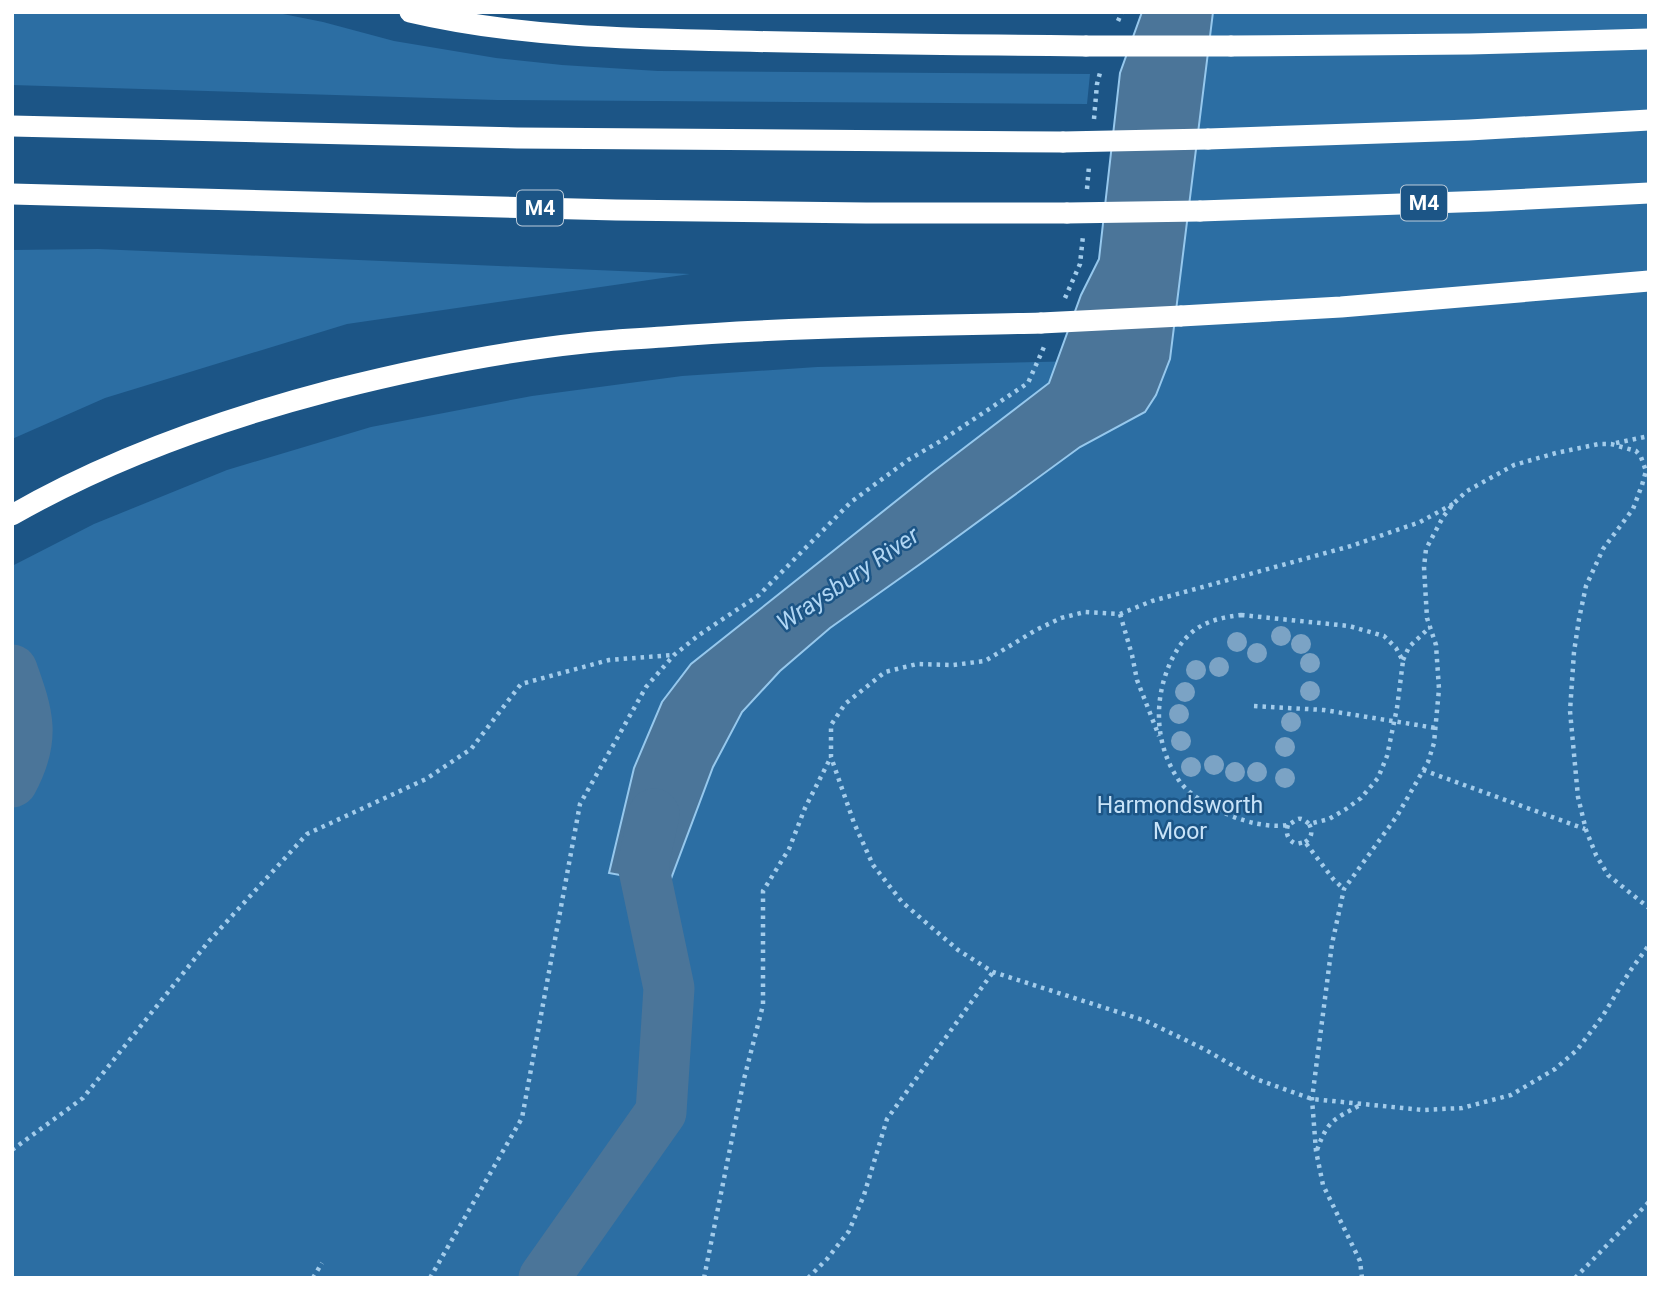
<svg xmlns="http://www.w3.org/2000/svg" width="1661" height="1290" font-family="Roboto,sans-serif">
	<rect width="100%" height="100%" fill="#1c5586"/>
	<path fill="#2c6ea3" d="M 12,12 L 273,12 L 323,22 L 394,41 L 496,58 L 562,65 L 658,71 L 1090,74 L 1087,104 L 497,100 L 12,85 Z
		M 1213,12 L 1649,12 L 1649,1278 L 12,1278 L 12,566 L 94,524 L 227,470 L 371,427 L 532,396 L 682,376 L 817,367 L 1170,359 Z
		M 98,249 L 690,274 L 347,324 L 105,398 L 12,439 L 12,250 Z"/>
	<path fill="#4b7599" stroke="#96c8ed" stroke-width="2" d="M 1142,12 L 1213,12 L 1170,359 L 1156,395 L 1145,412 L 1080,447 L 923,562 L 830,628 L 780,671 L 742,712 L 713,767 L 669,884 L 609,873 L 634,768 L 662,702 L 691,664 L 930,474 L 1049,383 L 1081,295 L 1099,259 L 1120,73 Z"/>
	<g fill="none" stroke-linecap="round" stroke-linejoin="round">
		<path stroke="#4b7599" stroke-width="51" d="M 12,670 C 28,715 36,738 12,782
			M 544,1278 L 661,1112 L 669,988 L 643,865 L 654,814"/>
		<path stroke="#a3cceb" stroke-width="4.5" stroke-dasharray="3.5 5" stroke-linecap="butt" d="M 1118,21 L 1122,12
			M 1094,119 L 1097,84 L 1101,69
			M 1087,189 L 1089,166
			M 1065,298 L 1080,264 L 1083,236
			M 1616,443 L 1649,436
			M 1453,504 L 1420,522 L 1351,546 L 1152,601 L 1120,614 L 1085,612 L 1061,618 L 1036,630 L 985,661 L 953,665 L 917,664 L 885,672 L 845,704 L 831,725 L 831,757 L 854,823 L 873,865 L 902,902 L 958,950 L 993,972 L 1146,1021 L 1204,1049 L 1256,1079 L 1312,1099 L 1423,1110 L 1462,1108 L 1511,1095 L 1555,1069 L 1577,1050 L 1602,1017 L 1630,971 L 1649,945
			M 1120,614 L 1132,655 L 1137,680 L 1159,736
			M 1241,615 L 1349,626 L 1384,636 L 1396,648 L 1403,661 L 1397,708 L 1387,756 L 1378,778 L 1361,798 L 1346,809 L 1329,819 L 1309,824 C 1297,813 1297,822 1287,825 C 1278,827 1263,825 1254,823 C 1231,818 1194,801 1180,782 C 1154,745 1153,698 1172,659 C 1188,627 1208,619 1241,615 Z
			M 1403,660 L 1409,647 L 1430,627
			M 1254,706 L 1324,710 L 1436,728
			M 1423,770 L 1585,829
			M 1288,825 C 1285,834 1288,840 1296,844 L 1305,842 L 1334,880 L 1344,889
			M 1305,842 C 1312,838 1313,831 1309,824
			M 12,1150 L 83,1098 L 209,941 L 307,834 L 426,779 L 471,749 L 521,684 L 609,660 L 673,655
			M 1317,1150 C 1328,1120 1333,1120 1360,1105
			M 313,1278 L 322,1263
			M 430,1278 L 522,1118 L 580,804 L 646,687 L 674,655 L 699,635 L 759,595 L 851,502 L 908,460 L 944,439 L 1028,383 L 1044,347
			M 704,1278 L 744,1079 L 763,1005 L 763,891 L 789,849 L 805,808 L 831,757
			M 808,1278 L 827,1259 L 849,1231 L 864,1195 L 887,1119 L 993,972
			M 1362,1278 L 1360,1261 L 1323,1185 L 1316,1151 L 1312,1099 L 1332,944 L 1344,889 L 1397,816 L 1428,762 L 1434,743 L 1439,689 L 1436,645 L 1427,618 L 1424,567 L 1426,549 L 1443,517 L 1453,504 L 1467,491 L 1514,465 L 1556,453 L 1599,444 L 1611,444 L 1636,451 L 1641,457 L 1646,471 L 1642,485 L 1633,509 L 1603,549 L 1586,586 L 1579,619 L 1574,652 L 1570,711 L 1578,797 L 1586,830 L 1596,855 L 1608,875 L 1649,908
			M 1575,1278 L 1649,1202"/>
		<path stroke="#fff" stroke-width="21" d="M 410,12 C 516,37 628,39 737,41 C 853,44 970,45 1086,46
			M 1231,46 L 1470,44 L 1649,39
			M 12,126 L 517,138 L 1063,142
			M 1208,139 L 1469,130 L 1649,120
			M 12,194 L 616,210 L 866,213 L 1067,213
			M 1200,211 L 1489,201 L 1649,193
			M 1181,316 L 1341,307 L 1649,281
			M 12,515 C 113,457 222,419 333,390 C 416,369 499,352 584,343 C 610,340 637,339 663,337 C 789,327 915,326 1041,323"/>
		<path stroke="#fff" stroke-width="21" d="M 1086,46 L 1231,46
			M 1063,142 L 1208,139
			M 1067,213 L 1200,211
			M 1041,323 L 1181,316"/>
	</g>
	<g fill="#7ba3c5">
		<circle cx="1281" cy="636" r="10"/>
		<circle cx="1237" cy="642" r="10"/>
		<circle cx="1301" cy="644" r="10"/>
		<circle cx="1257" cy="653" r="10"/>
		<circle cx="1310" cy="663" r="10"/>
		<circle cx="1219" cy="667" r="10"/>
		<circle cx="1196" cy="670" r="10"/>
		<circle cx="1310" cy="691" r="10"/>
		<circle cx="1185" cy="692" r="10"/>
		<circle cx="1179" cy="714" r="10"/>
		<circle cx="1291" cy="722" r="10"/>
		<circle cx="1181" cy="741" r="10"/>
		<circle cx="1285" cy="747" r="10"/>
		<circle cx="1214" cy="765" r="10"/>
		<circle cx="1191" cy="767" r="10"/>
		<circle cx="1235" cy="772" r="10"/>
		<circle cx="1257" cy="772" r="10"/>
		<circle cx="1285" cy="778" r="10"/>
	</g>
	<g text-anchor="middle" stroke-width="5" stroke-linejoin="round" paint-order="stroke">
		<g fill="#1c5586" stroke="#bbccdb" stroke-width="2">
			<rect x="1401" y="185.5" width="46" height="35" rx="5"/>
			<rect x="517" y="190.5" width="46" height="35" rx="5"/>
		</g>
		<g font-size="21" font-weight="bold" fill="#fff">
			<text x="1424" y="210">M4</text>
			<text x="540" y="215">M4</text>
		</g>
		<g font-size="23" fill="#c8e3f8" stroke="#1c5586">
			<text x="1180" y="813">Harmondsworth<tspan x="1180" dy="26">Moor</tspan></text>
		</g>
		<g font-size="24" font-style="italic" fill="#afd5f3" stroke="#1c5586">
			<text transform="translate(848 579) rotate(-34)" y="8">Wraysbury River</text>
		</g>
	</g>
	<rect width="1661" height="1290" fill="none" stroke="#ffffff" stroke-width="28"/>
</svg>
